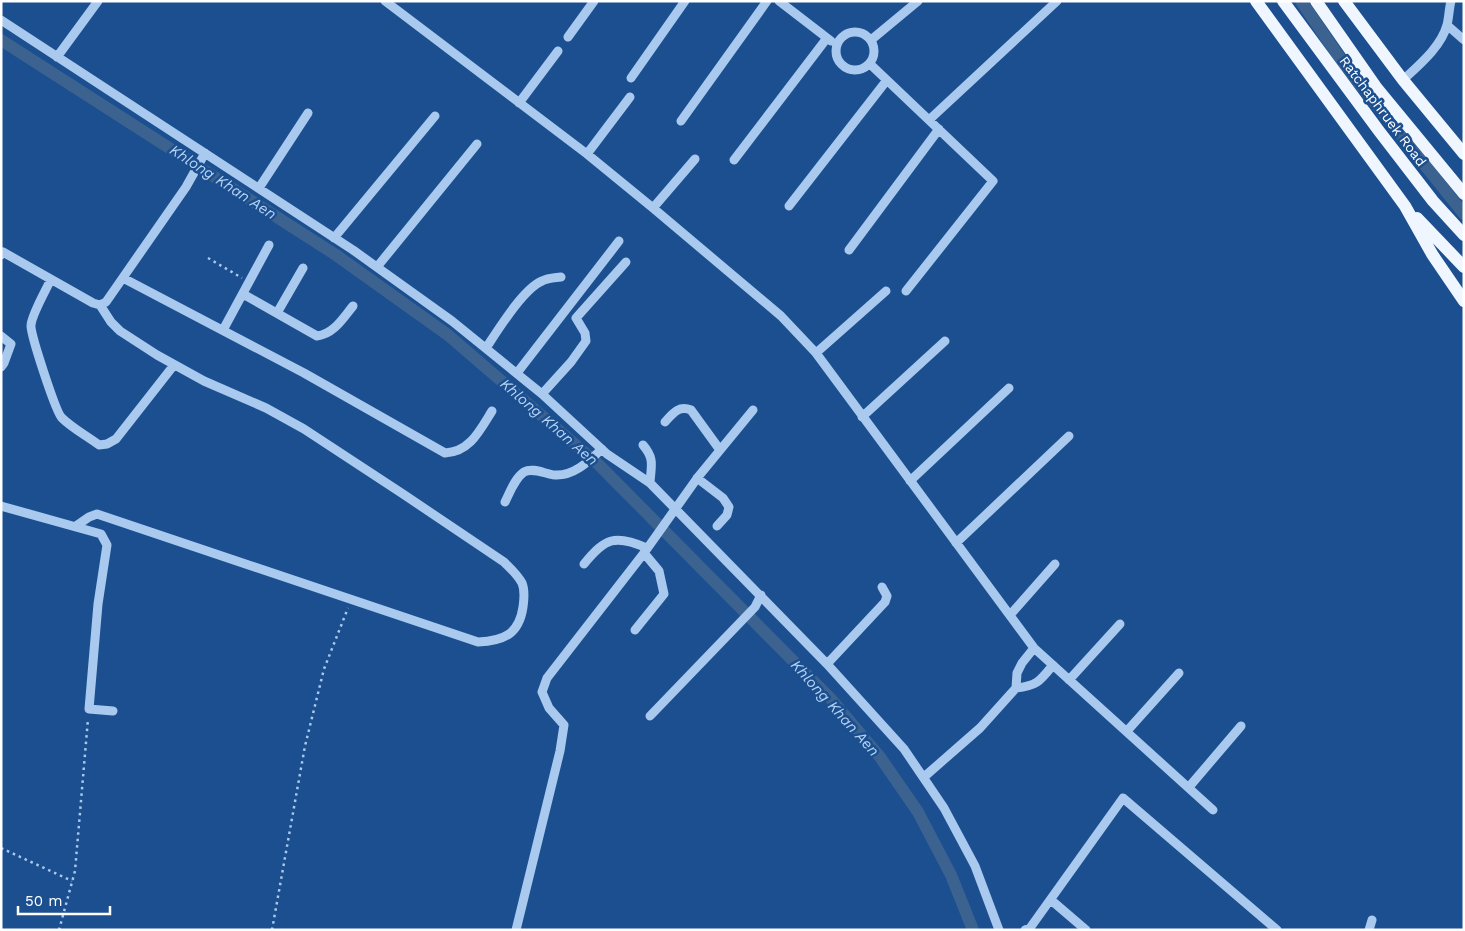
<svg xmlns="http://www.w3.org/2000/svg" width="1465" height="931" font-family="'Work Sans',sans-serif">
	<rect width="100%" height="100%" fill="#1b4f8f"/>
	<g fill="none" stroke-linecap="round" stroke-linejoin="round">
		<path stroke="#3c6290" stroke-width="12" d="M 1301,1 L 1344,64 L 1464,214
			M 1,40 L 336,255 L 448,335 L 599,465 L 832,700 L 880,757 L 918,812 L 951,875 L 973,930"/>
		<path stroke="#a9c9ee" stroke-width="2.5" stroke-dasharray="2.5 4" stroke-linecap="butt" d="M 208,258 L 242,278
			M 1,848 L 72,881
			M 59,930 L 75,871 L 88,719
			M 272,930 L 305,746 L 324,669 L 348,608"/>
		<path stroke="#a9c9ee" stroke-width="9" d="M 385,1 L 587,154 L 653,208 L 781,316 L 816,353 L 1034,648 L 1213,810
			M 779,1 L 831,41
			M 1,20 L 353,250 L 452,321 L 542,394 L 607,454 L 650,483 L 827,664 L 904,749 L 944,808 L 975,866 L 999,930
			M 1447,25 L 1464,40
			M836 51a19 19 0 1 1 38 0a19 19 0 1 1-38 0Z
			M 568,37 L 594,1
			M 871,40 L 918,1
			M 57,57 L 98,1
			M 870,64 L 993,181 L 906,291
			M 631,78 L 685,1
			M 1403,80 C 1419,65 1441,47 1447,25 C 1449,17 1449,9 1451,1
			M 519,103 L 558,51
			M 929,120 L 1057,1
			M 681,121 L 767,1
			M 587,154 L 630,97
			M 734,160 L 827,38
			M 259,188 L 308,113
			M 789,206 L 887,80
			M 653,208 L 695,159
			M 334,238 L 435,116
			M 849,250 L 939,129
			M 1,255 L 3,252 L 93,303 L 100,305 L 106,302 L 186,187 L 205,153
			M 377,267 L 477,144
			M 123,278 L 304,373 L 445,453 C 470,452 480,430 492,411
			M 51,279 C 46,290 32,314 31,325 C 30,333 56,413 62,418 C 72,428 87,436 99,445 L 107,444 L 116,439 L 174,365
			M 243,294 L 317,336 C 334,334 343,318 353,306
			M 277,313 L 303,268
			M 223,330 L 269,245
			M 1,336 L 11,344 L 4,363 L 1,367
			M 486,348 C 498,330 523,289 542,281 C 548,278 554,278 561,277
			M 816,353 L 886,291
			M 517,373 L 619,241
			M 542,394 L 571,362 L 586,341 L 585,333 L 576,318 L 626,262
			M 862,417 L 945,341
			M 665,422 C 673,413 679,405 691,410 L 720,450
			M 643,445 C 655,459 651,466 650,483
			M 697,478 L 723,498 L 729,507 L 727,515 L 717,526
			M 910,481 L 1009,388
			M 505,502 C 510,492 515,478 524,472 C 533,467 545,474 555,475 C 574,476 589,461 602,449
			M 1,506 L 101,534 L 107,545 L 98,604 L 89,709 L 113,711
			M 76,526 L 89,517 L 97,514 L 478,642 C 504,641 519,634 523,607 C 524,600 525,590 522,583 C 517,574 511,569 504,562 L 403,494 L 304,429 L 266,408 L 204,381 L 157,355 L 120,331 L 111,322 L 100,305
			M 956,543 L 1069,436
			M 584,564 C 605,538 615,534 647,548
			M 1010,615 L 1055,564
			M 635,630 L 664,594 L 659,571 L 644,553
			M 827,664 L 885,602 L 887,596 L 882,587
			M 1069,680 L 1120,624
			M 1016,688 C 1037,686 1040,681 1053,665
			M 650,716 L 755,607 L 761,595
			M 1127,731 L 1179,673
			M 924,777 L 980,728 L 1016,688 L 1017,673 L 1022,663 L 1034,648
			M 1189,787 L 1241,726
			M 1051,900 L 1086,930
			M 516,930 L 560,751 L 564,725 L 549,708 L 542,692 L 547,678 L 644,553 L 698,477 L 753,410
			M 1025,930 L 1030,928 L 1123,798 L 1277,930
			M 1369,930 L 1372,920"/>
		<path stroke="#f0f6ff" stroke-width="12" d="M 1256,1 L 1405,206 L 1432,254 L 1464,301
			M 1283,1 L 1379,131 L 1433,201 L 1464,235
			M 1316,1 L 1376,87 L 1464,194
			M 1344,1 L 1403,80 L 1464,154
			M 1417,218 L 1464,267"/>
	</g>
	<g text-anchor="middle" stroke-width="5" stroke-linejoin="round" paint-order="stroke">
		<g font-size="14" fill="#fff" stroke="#1b4f8f">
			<text transform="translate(1383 111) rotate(53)" y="5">Ratchaphruek Road</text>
		</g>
		<g font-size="15" font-style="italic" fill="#b5d3f5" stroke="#1b4f8f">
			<text transform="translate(223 182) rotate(33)" y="5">Khlong Khan Aen</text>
			<text transform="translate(549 422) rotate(41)" y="5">Khlong Khan Aen</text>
			<text transform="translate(835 708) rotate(48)" y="5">Khlong Khan Aen</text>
		</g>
	</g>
	<rect width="1465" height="931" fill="none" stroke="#ffffff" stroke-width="5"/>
	<path d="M18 906v8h92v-8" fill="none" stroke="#ffffff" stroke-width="2.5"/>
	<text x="25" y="906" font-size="15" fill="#ffffff" stroke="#1b4f8f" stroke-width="4" paint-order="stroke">50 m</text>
</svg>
